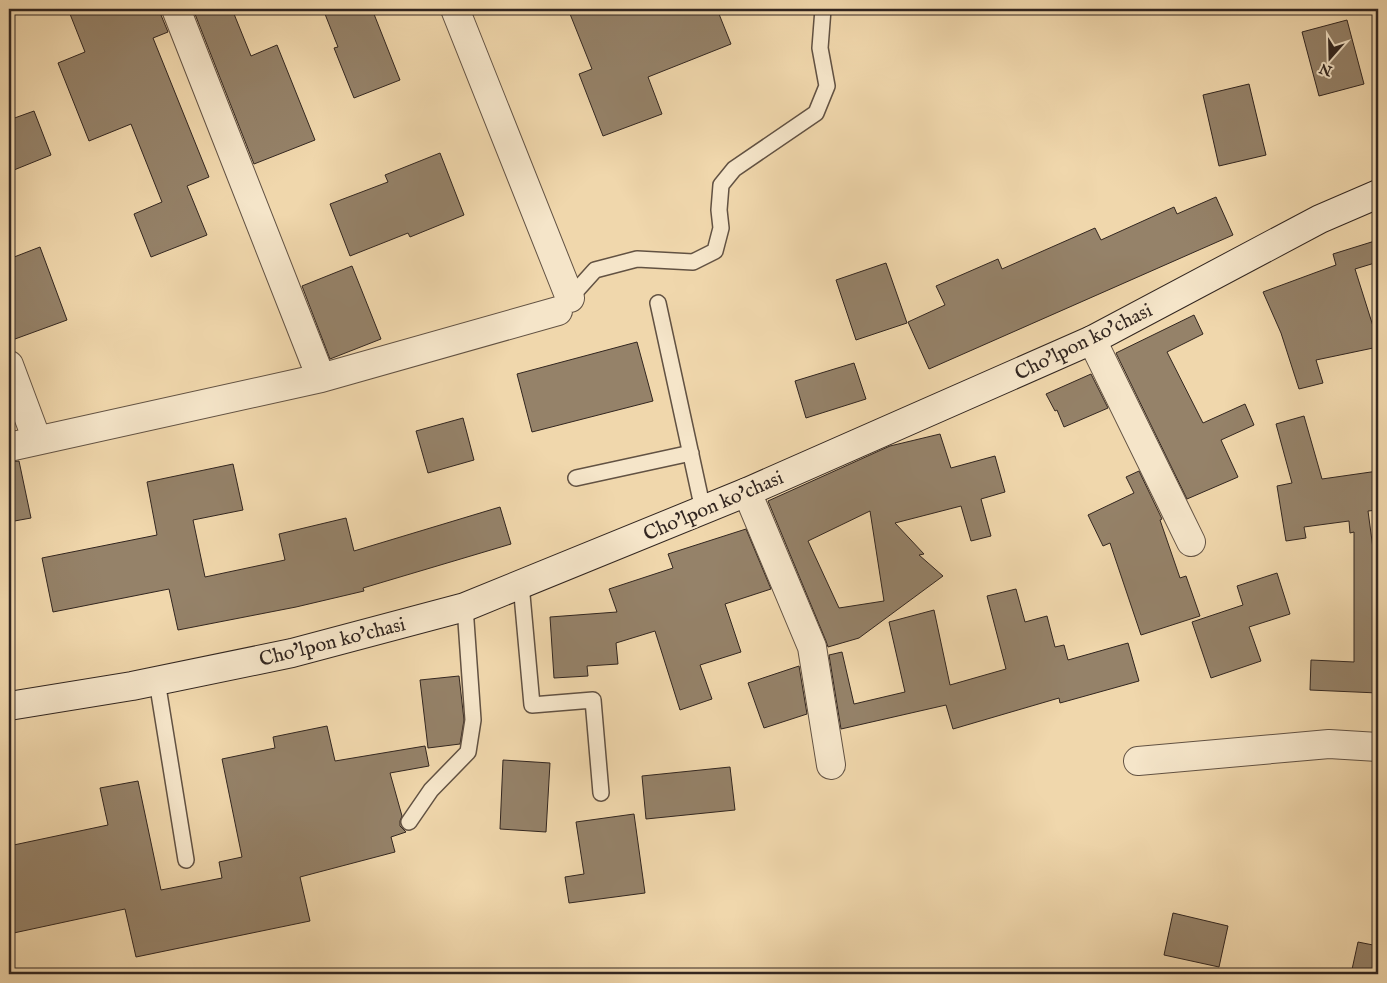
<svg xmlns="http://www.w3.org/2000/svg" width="1387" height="983" font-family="'IM FELL English',serif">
	<rect width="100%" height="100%" fill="#f0d7ac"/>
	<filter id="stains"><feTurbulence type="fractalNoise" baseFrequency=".004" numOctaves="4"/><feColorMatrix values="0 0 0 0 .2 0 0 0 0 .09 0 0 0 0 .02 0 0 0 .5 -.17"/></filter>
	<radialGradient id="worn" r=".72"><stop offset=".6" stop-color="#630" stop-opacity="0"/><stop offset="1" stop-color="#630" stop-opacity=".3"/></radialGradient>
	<path fill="#958269" stroke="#322620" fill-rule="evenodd" d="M 68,9 L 161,9 L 161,15 L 168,32 L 153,38 L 209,177 L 187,186 L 207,235 L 151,257 L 134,214 L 162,202 L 131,124 L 89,141 L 58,63 L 85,52 Z
		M 193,9 L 232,9 L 251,56 L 277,45 L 315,140 L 254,164 Z
		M 323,9 L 372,9 L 400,80 L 354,98 L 334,48 L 338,47 Z
		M 568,9 L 717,9 L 731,44 L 648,77 L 662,114 L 603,136 L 579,74 L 592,69 Z
		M 1347,20 L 1364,84 L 1319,96 L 1302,32 Z
		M 1249,84 L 1266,155 L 1219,166 L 1203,95 Z
		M 34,111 L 51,155 L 9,172 L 9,120 Z
		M 440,153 L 464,215 L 410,237 L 408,233 L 350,256 L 330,204 L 388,182 L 385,175 Z
		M 1216,197 L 1233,235 L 929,369 L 908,322 L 945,305 L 936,286 L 998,259 L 1002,269 L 1095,228 L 1101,240 L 1174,207 L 1177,214 Z
		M 1378,240 L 1378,262 L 1355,269 L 1378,342 L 1378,347 L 1316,360 L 1323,383 L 1299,389 L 1281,333 L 1263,292 L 1336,265 L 1333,254 Z
		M 40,247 L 67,320 L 15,339 L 9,323 L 9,259 Z
		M 886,263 L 907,323 L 856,340 L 836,280 Z
		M 352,266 L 381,339 L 330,359 L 302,286 Z
		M 1194,315 L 1203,334 L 1167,352 L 1203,423 L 1245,404 L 1254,425 L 1221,440 L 1238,477 L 1187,499 L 1116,353 Z
		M 637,342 L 653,401 L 532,432 L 517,374 Z
		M 854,363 L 866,399 L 806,418 L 795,381 Z
		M 1091,374 L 1108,408 L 1064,427 L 1057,410 L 1055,411 L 1046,394 Z
		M 1304,416 L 1322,479 L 1378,471 L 1378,510 L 1368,511 L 1374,556 L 1378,556 L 1378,693 L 1310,690 L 1311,660 L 1354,662 L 1354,532 L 1350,533 L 1349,521 L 1304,527 L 1306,538 L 1286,541 L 1277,486 L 1292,483 L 1276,424 Z
		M 463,418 L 474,460 L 428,473 L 416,431 Z
		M 940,434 L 951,468 L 995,456 L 1005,492 L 981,499 L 991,536 L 971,541 L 961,506 L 895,523 L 924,554 L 919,555 L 943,576 L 859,638 L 828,647 L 826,641 L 768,501 L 890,446 ZM 870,511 L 884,601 L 839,608 L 808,541 Z
		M 19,461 L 31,518 L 9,522 L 9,462 Z
		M 233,464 L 243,510 L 193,520 L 205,577 L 285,560 L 279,534 L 346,518 L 354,551 L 500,507 L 511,544 L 363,588 L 364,591 L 296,607 L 178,630 L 169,589 L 53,612 L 42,558 L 157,535 L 147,482 Z
		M 1139,471 L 1162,519 L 1160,520 L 1180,578 L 1186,576 L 1200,616 L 1141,635 L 1110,543 L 1103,546 L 1088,515 L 1134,493 L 1126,477 Z
		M 746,529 L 771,589 L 725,604 L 741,652 L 700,665 L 712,699 L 680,710 L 655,631 L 616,643 L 618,664 L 587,666 L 588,676 L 554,678 L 550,617 L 617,612 L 609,589 L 673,568 L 668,554 Z
		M 1277,573 L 1290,614 L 1249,627 L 1261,661 L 1211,678 L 1192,622 L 1243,605 L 1237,586 Z
		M 1016,589 L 1025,622 L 1047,616 L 1055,647 L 1064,645 L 1068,660 L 1128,643 L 1139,681 L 1060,703 L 1059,698 L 953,729 L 946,705 L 841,729 L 829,655 L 842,652 L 854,704 L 905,692 L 889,622 L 934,610 L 950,685 L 1006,669 L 987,596 Z
		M 799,666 L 807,714 L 764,728 L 748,683 Z
		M 459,676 L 464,720 L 460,744 L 428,748 L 420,680 Z
		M 327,726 L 335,761 L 425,746 L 429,766 L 390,773 L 402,816 L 400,821 L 400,826 L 406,832 L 391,837 L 395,852 L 300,877 L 310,921 L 136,957 L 125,909 L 9,934 L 9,846 L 108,825 L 100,788 L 138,781 L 161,890 L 222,878 L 219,862 L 242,857 L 222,759 L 275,748 L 273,737 Z
		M 503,760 L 550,763 L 546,832 L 500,829 Z
		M 730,767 L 735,810 L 646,819 L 642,776 Z
		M 634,814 L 645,893 L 569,903 L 565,877 L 584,874 L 576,822 Z
		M 1173,913 L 1228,926 L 1219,967 L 1164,955 Z
		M 1358,942 L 1378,946 L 1378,974 L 1351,974 Z"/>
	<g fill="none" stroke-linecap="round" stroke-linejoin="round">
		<defs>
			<path id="service" d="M 568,300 L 595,270 L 637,259 L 693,262 L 715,251 L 721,228 L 719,210 L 721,185 L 734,169 L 816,113 L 827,86 L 820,48 L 823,9
				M 658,303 L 703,510
				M 576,478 L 691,453
				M 521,584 L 532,705 L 593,700 L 601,793
				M 157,681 L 186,860
				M 409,822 L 431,790 L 468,752 L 473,720 L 465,607"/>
			<path id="minor" d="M 176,9 L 321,378
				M 455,9 L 570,298
				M 1092,340 L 1191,542
				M 9,365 L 37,440
				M 9,447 L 321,378 L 558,311
				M 747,492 L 812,647 L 831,765
				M 1138,761 L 1329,744 L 1378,747"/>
			<path id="secondary" d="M 9,706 L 132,686 L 292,653 L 465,607 L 747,492 L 1092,340 L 1320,219 L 1378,194"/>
		</defs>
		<use href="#service" stroke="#625243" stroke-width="18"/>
		<use href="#minor" stroke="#625243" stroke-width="30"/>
		<use href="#secondary" stroke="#322620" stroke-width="30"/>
		<use href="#service" stroke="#f5e5c9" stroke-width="15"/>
		<use href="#minor" stroke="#f5e5c9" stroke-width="28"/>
		<use href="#secondary" stroke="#f5e5c9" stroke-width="28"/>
	</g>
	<g text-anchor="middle" stroke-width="4" stroke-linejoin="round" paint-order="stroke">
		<g font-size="20" fill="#322620" stroke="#f5e5c9">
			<text transform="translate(1083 341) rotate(-26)" y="7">Cho'lpon ko'chasi</text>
			<text transform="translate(713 505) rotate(-23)" y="7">Cho'lpon ko'chasi</text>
			<text transform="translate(332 641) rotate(-14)" y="7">Cho'lpon ko'chasi</text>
		</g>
	</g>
	<rect width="1387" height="983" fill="none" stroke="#f0d7ac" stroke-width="30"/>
	<rect x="10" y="10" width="1367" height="963" fill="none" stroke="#322620" stroke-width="2.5"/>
	<rect x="15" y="15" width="1357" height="953" fill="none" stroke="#322620"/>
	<g transform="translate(1330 58) rotate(200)" stroke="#f5e5c9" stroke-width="4" paint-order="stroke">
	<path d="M0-4L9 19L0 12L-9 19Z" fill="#322620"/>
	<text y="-8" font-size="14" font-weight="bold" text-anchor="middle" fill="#322620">N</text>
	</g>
	<rect width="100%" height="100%" filter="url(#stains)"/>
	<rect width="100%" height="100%" fill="url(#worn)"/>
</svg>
